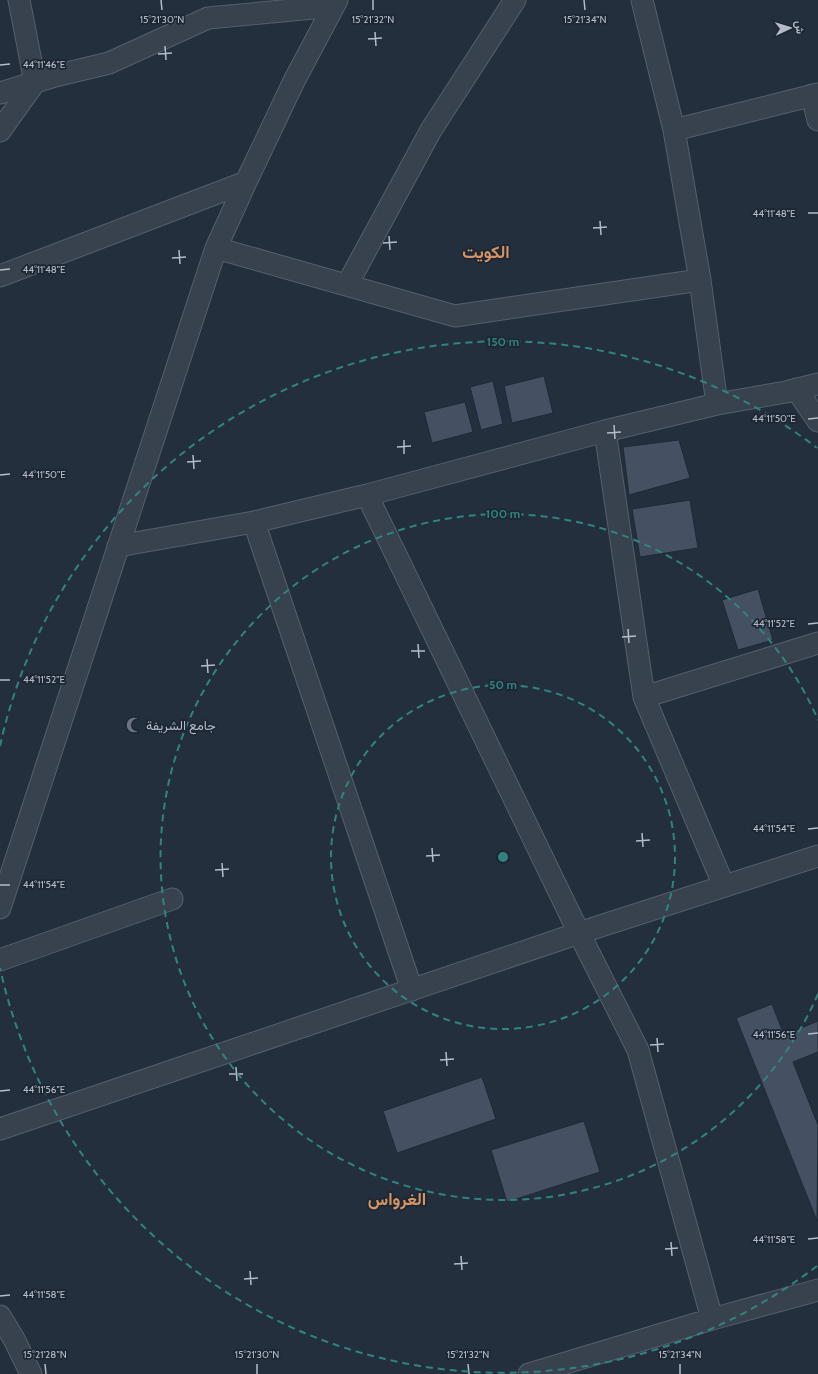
<svg xmlns="http://www.w3.org/2000/svg" width="818" height="1374" font-family="Cabin,Vazirmatn,sans-serif">
	<rect width="100%" height="100%" fill="#242f3e"/>
	<path fill="#455162" stroke="#1f2835" d="M 544,376 L 553,413 L 512,423 L 504,386 Z
		M 493,381 L 503,424 L 481,430 L 470,387 Z
		M 465,402 L 473,432 L 432,443 L 424,412 Z
		M 679,440 L 690,478 L 629,495 L 623,447 Z
		M 690,500 L 698,548 L 640,557 L 632,509 Z
		M 758,589 L 773,640 L 738,650 L 722,600 Z
		M 772,1004 L 784,1035 L 818,1021 L 818,1052 L 793,1062 L 818,1125 L 817,1221 L 736,1018 Z
		M 482,1077 L 496,1119 L 397,1153 L 383,1111 Z
		M 584,1121 L 600,1172 L 507,1202 L 491,1150 Z"/>
	<g fill="none" stroke-linecap="round" stroke-linejoin="round">
		<defs>
			<path id="minor" d="M 642,0 L 674,130 L 700,280 L 717,404
				M 0,93 L 55,76 L 109,63 L 208,18 L 334,6
				M 812,95 L 818,120
				M 674,130 L 818,94
				M 0,131 L 35,82 L 19,0
				M 216,248 L 455,316 L 700,280
				M 0,276 L 246,182
				M 347,285 L 431,130 L 515,0
				M 796,389 L 818,421
				M 605,431 L 644,697 L 724,886
				M 367,495 L 579,933 L 638,1050 L 712,1319
				M 254,522 L 412,990
				M 118,546 L 254,522 L 367,495 L 605,431 L 717,404 L 786,392 L 818,384
				M 644,697 L 818,643
				M 0,908 L 216,248 L 246,182 L 294,81 L 337,0
				M 0,960 L 172,899
				M 0,1129 L 579,933 L 818,856
				M 0,1316 L 14,1339 L 31,1374
				M 529,1374 L 712,1319 L 818,1290"/>
		</defs>
		<use href="#minor" stroke="#565f6c" stroke-width="23"/>
		<use href="#minor" stroke="#38414e" stroke-width="21"/>
	</g>
	<path fill="none" stroke="#b4bcc9" stroke-width="1.5" d="M 161,0 L 162,10M 373,0 L 373,10M 584,0 L 585,10M 375,32 L 376,46M 368,39 L 382,38M 165,46 L 166,60M 158,54 L 172,53M 0,65 L 10,64M 808,213 L 818,213M 600,221 L 601,235M 593,228 L 607,227M 389,236 L 390,250M 383,243 L 397,242M 179,250 L 180,264M 172,258 L 186,257M 0,270 L 10,269M 808,419 L 818,418M 614,425 L 615,439M 607,433 L 621,432M 404,440 L 404,454M 397,447 L 411,446M 193,455 L 194,469M 187,462 L 201,461M 0,475 L 10,474M 808,624 L 818,623M 628,629 L 629,643M 622,637 L 636,636M 418,644 L 419,658M 411,651 L 425,651M 207,659 L 208,673M 201,666 L 215,665M 0,680 L 10,680M 808,829 L 818,828M 642,833 L 643,847M 636,841 L 650,840M 432,848 L 433,862M 426,856 L 440,855M 222,863 L 223,877M 215,870 L 229,869M 0,885 L 10,885M 808,1034 L 818,1033M 657,1038 L 658,1052M 650,1045 L 664,1044M 446,1052 L 447,1066M 440,1060 L 454,1059M 236,1067 L 237,1081M 229,1074 L 243,1074M 0,1091 L 10,1090M 808,1239 L 818,1238M 671,1242 L 672,1256M 665,1249 L 678,1248M 461,1256 L 462,1270M 454,1264 L 468,1263M 250,1271 L 251,1285M 244,1279 L 258,1278M 0,1296 L 10,1295M 45,1364 L 46,1374M 257,1364 L 257,1374M 468,1364 L 469,1374M 680,1364 L 680,1374"/>
	<g fill="none" stroke="#308480" stroke-width="2" stroke-dasharray="7 5">
		<circle cx="503" cy="857" r="172"/>
		<path d="M818 994A343 343 0 1 1 818 720"/>
		<path d="M817 1266A515 515 0 0 1 0 968M0 746A515 515 0 0 1 817 448"/>
	</g>
	<defs>
		<symbol id="mosque-bare" viewBox="-9 -9 18 18"><path d="M3.5-4.9A6 6 0 1 0 3.5 4.9A5 5 0 1 1 3.5-4.9Z" fill="#6b7280" stroke="#1d2633" stroke-width="2.5" paint-order="stroke"/></symbol>
	</defs>
	<g fill-rule="evenodd">
		<use href="#mosque-bare" x="123" y="714" width="22" height="22"/>
	</g>
	<g text-anchor="middle" stroke-width="3.5" stroke-linejoin="round" paint-order="stroke">
		<g font-size="13" fill="#b4bcc9" stroke="#1d2633" text-anchor="start">
			<text x="146" y="730">جامع الشريفة</text>
		</g>
		<g font-size="17" font-weight="bold" fill="#d59563" stroke="#1d2633">
			<text x="486" y="258">الكويت</text>
			<text x="397" y="1205">الغرواس</text>
		</g>
	</g>
	<g font-size="10" text-anchor="middle" fill="#b4bcc9" stroke="#1d2633" stroke-width="3.5" stroke-linejoin="round" paint-order="stroke">
		<text x="162" y="23">15°21'30"N</text>
		<text x="373" y="23">15°21'32"N</text>
		<text x="585" y="23">15°21'34"N</text>
		<text x="44" y="68">44°11'46"E</text>
		<text x="774" y="217">44°11'48"E</text>
		<text x="44" y="273">44°11'48"E</text>
		<text x="774" y="422">44°11'50"E</text>
		<text x="44" y="478">44°11'50"E</text>
		<text x="774" y="627">44°11'52"E</text>
		<text x="44" y="683">44°11'52"E</text>
		<text x="774" y="832">44°11'54"E</text>
		<text x="44" y="888">44°11'54"E</text>
		<text x="774" y="1038">44°11'56"E</text>
		<text x="44" y="1093">44°11'56"E</text>
		<text x="774" y="1243">44°11'58"E</text>
		<text x="44" y="1298">44°11'58"E</text>
		<text x="45" y="1358">15°21'28"N</text>
		<text x="257" y="1358">15°21'30"N</text>
		<text x="468" y="1358">15°21'32"N</text>
		<text x="680" y="1358">15°21'34"N</text>
	</g>
	<circle cx="503" cy="857" r="6" fill="#308480" stroke="#1d2633" stroke-width="2"/>
	<g font-size="12" text-anchor="middle" font-weight="bold" fill="#308480" stroke="#1d2633" stroke-width="3.5" stroke-linejoin="round" paint-order="stroke">
		<text x="503" y="346">150 m</text>
		<text x="503" y="518">100 m</text>
		<text x="503" y="689">50 m</text>
	</g>
	<g transform="translate(790 28) rotate(86)" stroke="#1d2633" stroke-width="3" paint-order="stroke">
	<path d="M0-3L7 15L0 10L-7 15Z" fill="#b4bcc9"/>
	<text y="-6" font-size="11" font-weight="bold" text-anchor="middle" fill="#b4bcc9">ش</text>
	</g>
</svg>
